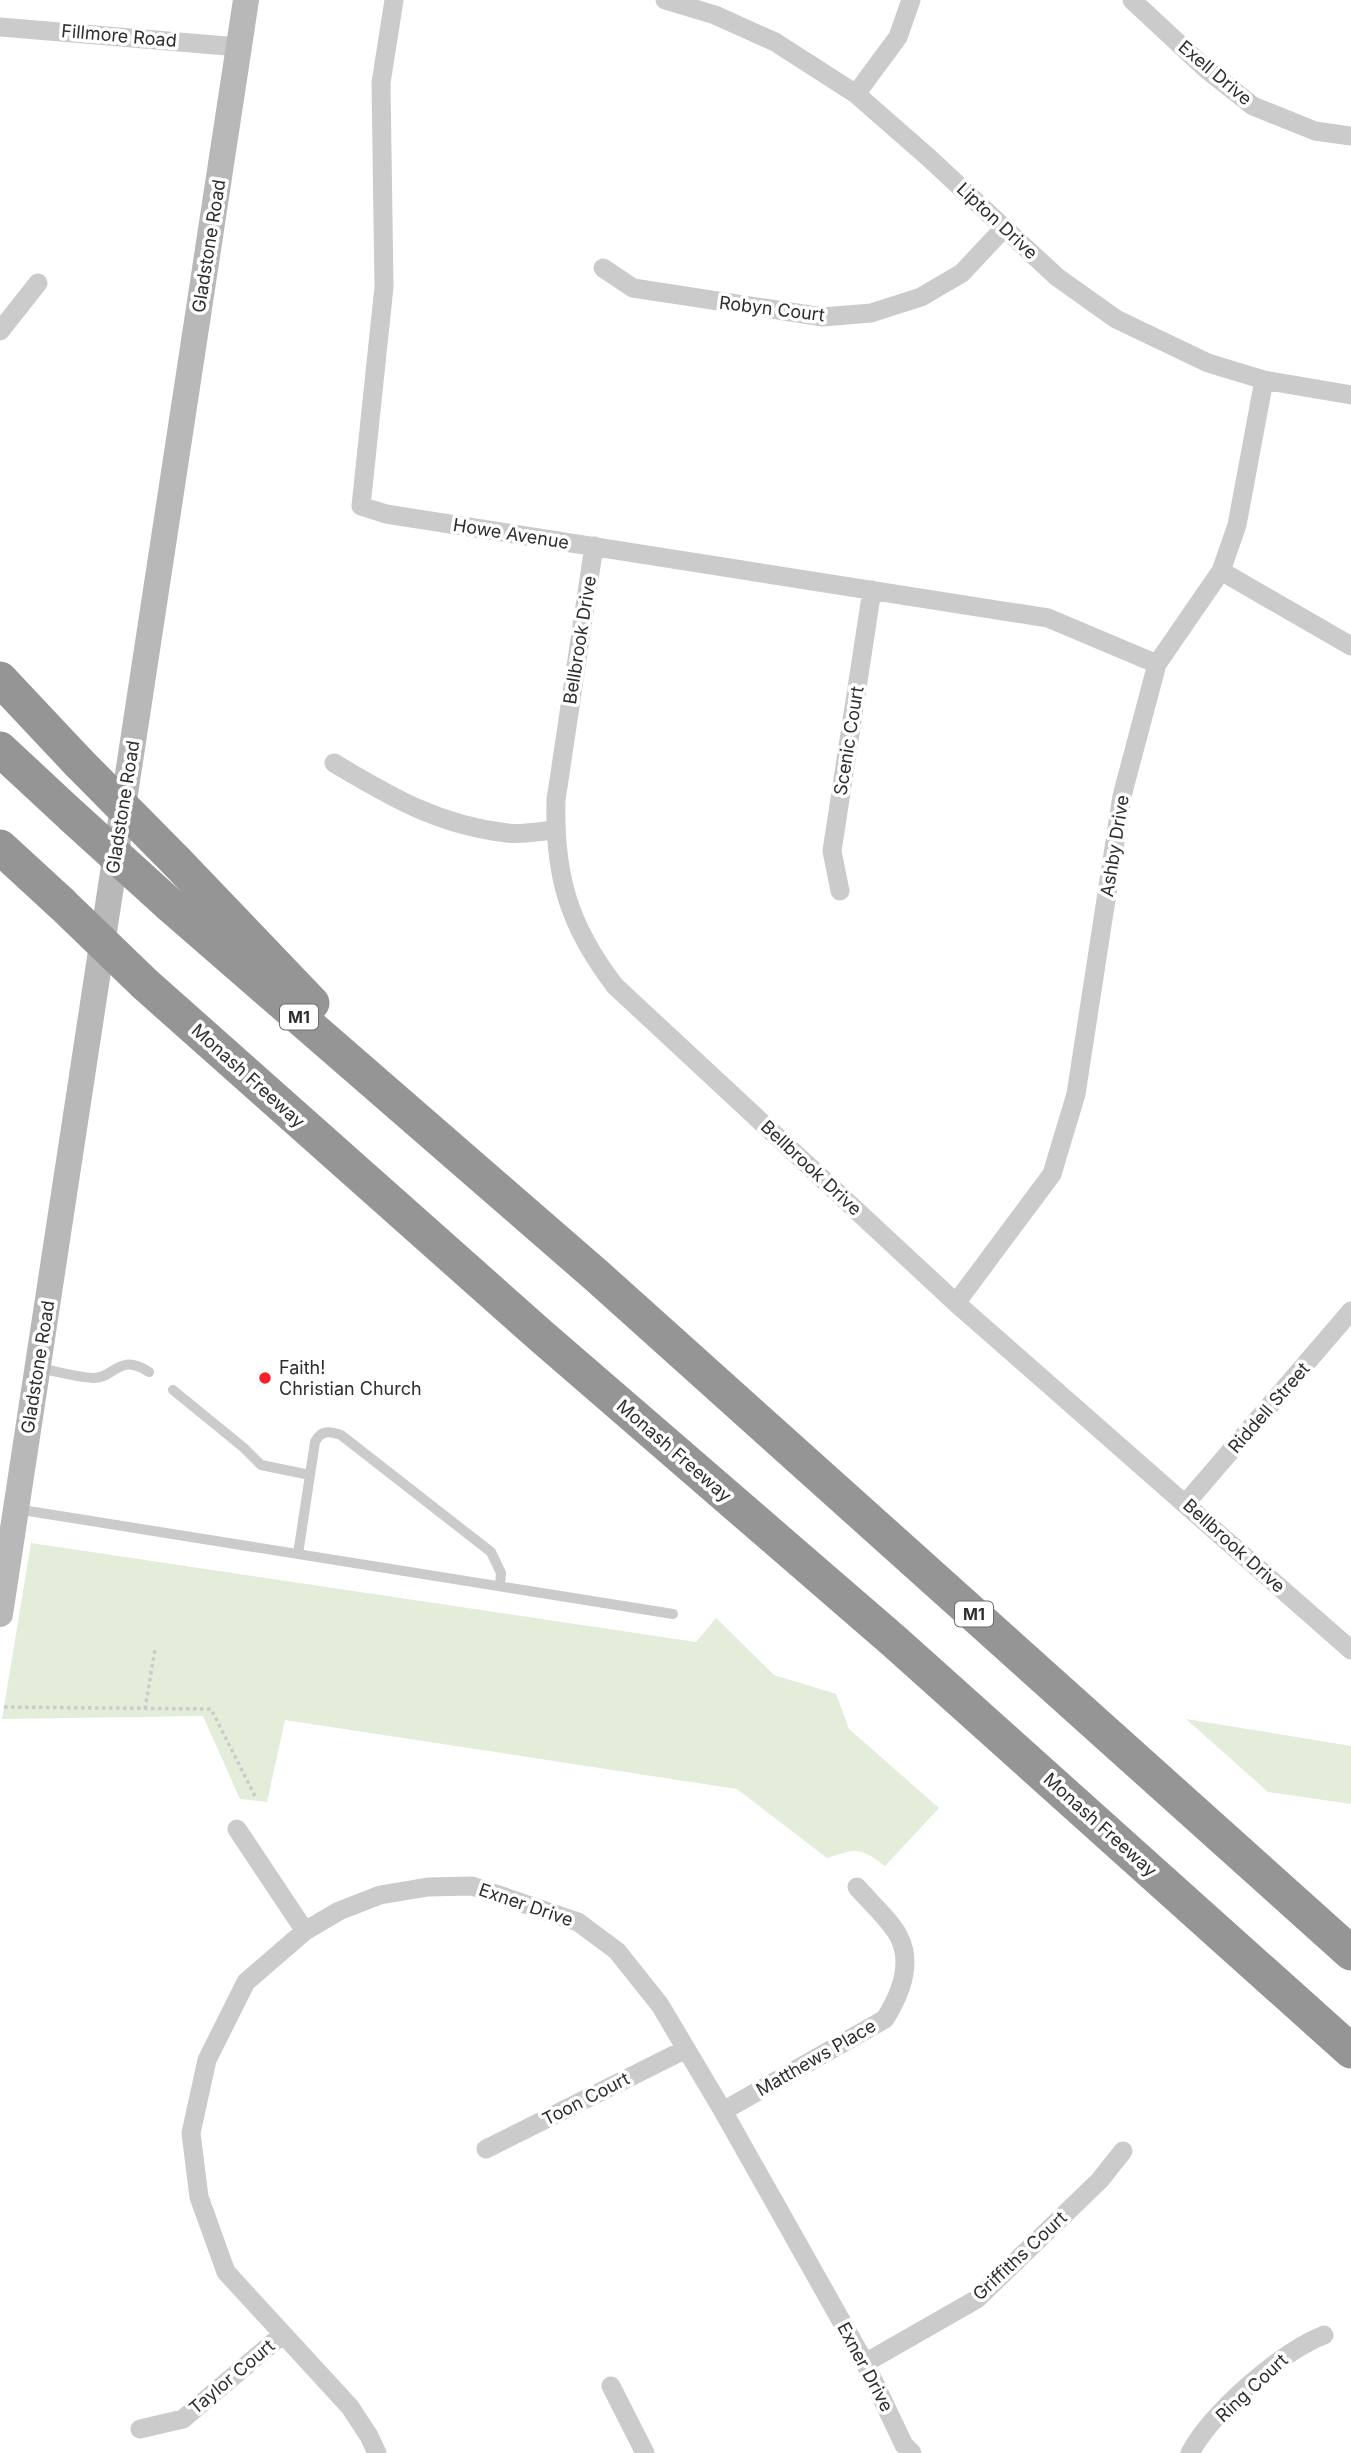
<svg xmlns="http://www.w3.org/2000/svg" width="1351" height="2453" font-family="Inter,sans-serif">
	<rect width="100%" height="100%" fill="#fff"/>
	<path fill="#e3edda" d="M 31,1543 L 696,1642 L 716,1618 L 774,1675 L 836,1694 L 849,1729 L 939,1808 L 885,1866 C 860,1847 857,1848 827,1858 L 737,1789 L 285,1720 L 267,1802 L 240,1799 L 203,1716 L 2,1719 Z
		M 1186,1719 L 1351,1746 L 1351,1804 L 1268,1792 Z"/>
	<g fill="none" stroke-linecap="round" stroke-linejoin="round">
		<path stroke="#cbcbcb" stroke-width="3.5" stroke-dasharray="3.5 3.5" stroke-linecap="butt" d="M 4,1707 L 211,1709 L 256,1798
			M 145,1709 L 155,1649"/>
		<path stroke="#cbcbcb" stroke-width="10" d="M 38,1368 C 56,1371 75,1377 93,1378 C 114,1379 118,1352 149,1372
			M 173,1390 L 244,1448 L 261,1465 L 310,1475
			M 16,1509 L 673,1614
			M 298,1554 L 315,1442 C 321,1430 329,1431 341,1435 L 491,1552 L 501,1573 L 500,1586"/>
		<path stroke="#cbcbcb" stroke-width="19" d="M 394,0 L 381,83 L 384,287 L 361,506 L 386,514 L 1048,618 L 1157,664
			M 665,0 L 715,15 L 775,42 L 856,94 L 928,157 L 1057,277 L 1116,319 L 1208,363 L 1264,380 L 1351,395
			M 1132,0 L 1206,69 L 1253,106 L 1315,131 L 1351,136
			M 0,27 L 239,47
			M 856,94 L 898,37 L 911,0
			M 603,268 L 633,288 L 823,317 L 871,313 L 921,297 L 962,273 L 1004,228
			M 0,331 L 38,283
			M 594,546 L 556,800 C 554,876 569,926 615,986 L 956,1303 L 1351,1650
			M 1221,571 L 1351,646
			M 334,763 C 391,797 438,825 507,833 C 522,835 540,831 555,830
			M 840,891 L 832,851 L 872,590
			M 956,1303 L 1052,1174 L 1076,1094 L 1122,796 L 1157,664 L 1221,571 L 1237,525 L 1264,380
			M 1186,1503 L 1351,1311
			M 237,1829 L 305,1931
			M 723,2111 L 885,2019 C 900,1995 913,1964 899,1937 C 893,1923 868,1900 857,1887
			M 486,2149 L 686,2049
			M 865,2363 L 977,2299 L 1100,2180 L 1123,2151
			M 611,2386 L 645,2453
			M 140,2429 L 183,2419 L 283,2334
			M 377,2453 L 369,2436 L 350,2407 L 226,2272 L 199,2197 L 191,2133 L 207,2060 L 246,1982 L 305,1931 L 339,1911 L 380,1895 L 428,1887 L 472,1886 L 578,1922 L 617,1951 L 660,2005 L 723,2111 L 865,2363 L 904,2445 L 912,2453
			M 1190,2453 C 1212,2412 1281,2352 1324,2335"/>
		<path stroke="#b8b8b8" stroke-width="26" d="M 0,1614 L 246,0"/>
		<path stroke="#959595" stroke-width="35" d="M 0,679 L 79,763
			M 0,749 L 72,816
			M 0,847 L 61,903
			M 176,861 L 312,1003
			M 170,905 L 597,1276 L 1351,1953
			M 145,984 L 540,1335 L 895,1642 L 1351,2051"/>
		<path stroke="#959595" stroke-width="35" d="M 79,763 L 176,861
			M 72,816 L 170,905
			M 61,903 L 145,984"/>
	</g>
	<circle fill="#f52028" stroke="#fff" stroke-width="2.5" cx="265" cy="1378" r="7"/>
	<g text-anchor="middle" stroke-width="7" stroke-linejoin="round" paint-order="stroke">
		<g fill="#fff" stroke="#6d6d6d" stroke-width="2">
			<rect x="280" y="1004.5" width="38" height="25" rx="5"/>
			<rect x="955" y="1601.5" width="38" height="25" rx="5"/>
		</g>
		<g font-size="16" font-weight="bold" fill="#2e2e2e">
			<text x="299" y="1023">M1</text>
			<text x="974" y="1620">M1</text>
		</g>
		<g font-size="18" fill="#2e2e2e" stroke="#fff">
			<text transform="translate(119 36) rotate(5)" y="6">Fillmore Road</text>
			<text transform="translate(1215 73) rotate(40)" y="6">Exell Drive</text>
			<text transform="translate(997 221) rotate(43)" y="6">Lipton Drive</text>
			<text transform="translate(209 246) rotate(-81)" y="6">Gladstone Road</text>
			<text transform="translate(772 309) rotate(7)" y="6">Robyn Court</text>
			<text transform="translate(511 534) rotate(9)" y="6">Howe Avenue</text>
			<text transform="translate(580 640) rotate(-81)" y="6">Bellbrook Drive</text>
			<text transform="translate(849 741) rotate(-81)" y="6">Scenic Court</text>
			<text transform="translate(123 807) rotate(-81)" y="6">Gladstone Road</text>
			<text transform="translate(1115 846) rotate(-81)" y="6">Ashby Drive</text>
			<text transform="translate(248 1076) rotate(42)" y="6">Monash Freeway</text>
			<text transform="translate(811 1168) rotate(43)" y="6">Bellbrook Drive</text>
			<text transform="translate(38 1367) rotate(-81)" y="6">Gladstone Road</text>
			<text transform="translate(1269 1408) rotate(-49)" y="6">Riddell Street</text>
			<text transform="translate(674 1451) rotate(41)" y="6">Monash Freeway</text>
			<text transform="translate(1234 1546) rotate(42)" y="6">Bellbrook Drive</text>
			<text transform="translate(1100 1825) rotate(42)" y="6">Monash Freeway</text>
			<text transform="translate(526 1905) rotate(19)" y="6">Exner Drive</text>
			<text transform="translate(816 2058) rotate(-30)" y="6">Matthews Place</text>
			<text transform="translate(586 2099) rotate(-27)" y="6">Toon Court</text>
			<text transform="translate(1020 2256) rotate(-43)" y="6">Griffiths Court</text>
			<text transform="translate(865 2367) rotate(62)" y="6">Exner Drive</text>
			<text transform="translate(232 2377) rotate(-40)" y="6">Taylor Court</text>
			<text transform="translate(1252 2388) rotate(-43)" y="6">Ring Court</text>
		</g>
		<g font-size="18" fill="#2e2e2e" stroke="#fff" text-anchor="start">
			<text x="279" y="1374">Faith!<tspan x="279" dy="21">Christian Church</tspan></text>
		</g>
	</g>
</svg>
